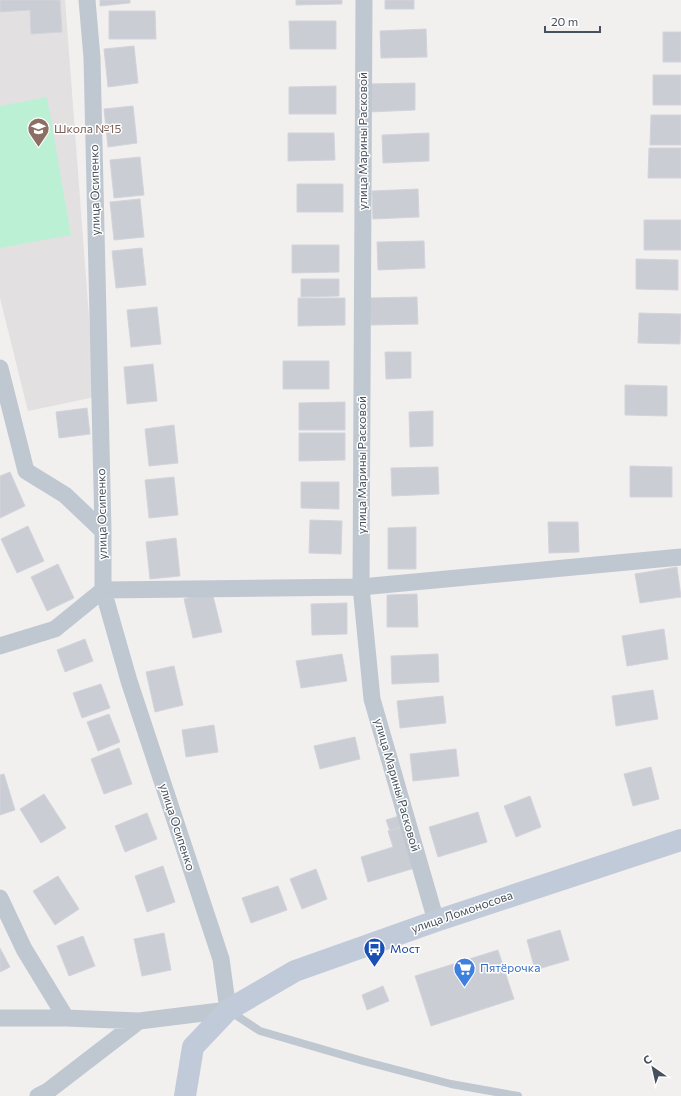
<svg xmlns="http://www.w3.org/2000/svg" width="681" height="1096" font-family="Commissioner,sans-serif">
	<rect width="100%" height="100%" fill="#f2efef"/>
	<path fill="#e3e0e1" d="M 0,0 L 65,0 L 95,397 L 28,411 L 0,298 Z"/>
	<path fill="#bcf0d4" d="M 47,97 L 71,235 L 0,248 L 0,106 Z"/>
	<path fill="#cbcdd5" stroke="#d3d4db" d="M 0,0 L 60,0 L 62,32 L 31,34 L 30,10 L 0,12 Z
		M 100,0 L 130,0 L 130,3 L 100,6 Z
		M 296,0 L 342,0 L 342,4 L 296,5 Z
		M 385,0 L 414,0 L 414,9 L 385,9 Z
		M 109,11 L 155,11 L 156,39 L 109,39 Z
		M 289,21 L 336,21 L 336,49 L 290,49 Z
		M 426,29 L 427,57 L 381,58 L 380,31 Z
		M 663,32 L 681,32 L 681,62 L 663,62 Z
		M 134,46 L 138,83 L 108,87 L 104,49 Z
		M 653,75 L 681,75 L 681,105 L 653,105 Z
		M 415,83 L 415,110 L 369,112 L 368,84 Z
		M 336,86 L 336,114 L 289,114 L 289,87 Z
		M 133,106 L 137,143 L 108,147 L 104,109 Z
		M 651,115 L 681,115 L 681,145 L 650,145 Z
		M 288,133 L 334,133 L 335,160 L 288,161 Z
		M 429,133 L 429,161 L 383,163 L 382,135 Z
		M 649,148 L 681,148 L 681,178 L 648,178 Z
		M 140,157 L 144,195 L 114,198 L 110,160 Z
		M 297,184 L 343,184 L 343,212 L 297,212 Z
		M 418,189 L 419,217 L 373,219 L 372,191 Z
		M 140,199 L 144,237 L 114,240 L 110,202 Z
		M 644,220 L 681,220 L 681,250 L 644,250 Z
		M 424,241 L 425,268 L 378,270 L 377,242 Z
		M 292,245 L 339,245 L 339,272 L 292,273 Z
		M 142,248 L 146,285 L 116,288 L 112,251 Z
		M 636,259 L 678,260 L 678,290 L 636,289 Z
		M 301,279 L 339,279 L 339,296 L 301,297 Z
		M 417,297 L 418,324 L 371,325 L 370,298 Z
		M 298,298 L 345,298 L 345,325 L 298,326 Z
		M 157,307 L 161,344 L 131,347 L 127,310 Z
		M 639,313 L 681,314 L 680,344 L 638,343 Z
		M 385,352 L 411,352 L 411,378 L 386,379 Z
		M 283,361 L 329,361 L 329,389 L 283,389 Z
		M 153,364 L 157,401 L 127,404 L 124,367 Z
		M 625,385 L 667,386 L 667,416 L 625,415 Z
		M 345,402 L 345,430 L 299,430 L 299,403 Z
		M 87,408 L 90,434 L 59,438 L 56,412 Z
		M 433,411 L 433,446 L 410,447 L 409,412 Z
		M 174,425 L 178,463 L 149,466 L 145,429 Z
		M 299,433 L 345,433 L 345,460 L 299,461 Z
		M 630,466 L 672,467 L 672,497 L 630,497 Z
		M 438,467 L 439,494 L 392,496 L 391,468 Z
		M 10,472 L 25,506 L 0,518 L 0,476 Z
		M 174,477 L 178,515 L 149,518 L 145,480 Z
		M 301,482 L 339,482 L 339,509 L 301,508 Z
		M 310,520 L 342,521 L 341,554 L 309,553 Z
		M 548,522 L 578,522 L 579,552 L 549,553 Z
		M 28,526 L 44,561 L 17,573 L 1,539 Z
		M 416,527 L 416,569 L 388,569 L 388,528 Z
		M 176,538 L 180,576 L 150,579 L 146,542 Z
		M 58,564 L 74,598 L 47,611 L 31,577 Z
		M 677,567 L 681,597 L 640,603 L 635,574 Z
		M 212,592 L 222,632 L 193,638 L 184,599 Z
		M 417,594 L 418,627 L 387,627 L 387,595 Z
		M 347,603 L 347,634 L 312,635 L 311,604 Z
		M 664,629 L 668,659 L 627,666 L 622,636 Z
		M 85,639 L 93,661 L 65,672 L 57,650 Z
		M 342,654 L 347,681 L 301,688 L 296,661 Z
		M 438,654 L 439,682 L 392,684 L 391,656 Z
		M 174,666 L 183,705 L 155,712 L 146,672 Z
		M 101,684 L 110,708 L 82,718 L 73,693 Z
		M 653,690 L 658,719 L 616,726 L 612,696 Z
		M 443,696 L 446,723 L 400,728 L 397,701 Z
		M 109,714 L 120,742 L 98,751 L 87,722 Z
		M 214,725 L 218,752 L 186,757 L 182,730 Z
		M 355,737 L 360,759 L 320,769 L 314,746 Z
		M 119,748 L 132,784 L 104,794 L 91,759 Z
		M 456,749 L 459,776 L 413,781 L 410,754 Z
		M 651,767 L 659,799 L 633,806 L 624,774 Z
		M 4,774 L 15,810 L 0,815 L 0,775 Z
		M 44,794 L 66,828 L 41,843 L 20,809 Z
		M 530,796 L 541,827 L 516,837 L 504,806 Z
		M 478,812 L 487,842 L 438,857 L 429,827 Z
		M 147,813 L 157,839 L 125,852 L 115,826 Z
		M 399,816 L 402,827 L 390,831 L 386,820 Z
		M 402,827 L 415,868 L 368,882 L 361,857 L 393,847 L 388,831 Z
		M 163,866 L 175,902 L 147,912 L 135,876 Z
		M 316,869 L 327,899 L 302,909 L 290,879 Z
		M 58,876 L 79,909 L 55,925 L 33,891 Z
		M 278,886 L 287,910 L 251,923 L 242,898 Z
		M 560,930 L 569,960 L 535,970 L 527,940 Z
		M 164,933 L 171,970 L 142,976 L 134,939 Z
		M 83,936 L 95,966 L 69,976 L 57,946 Z
		M 0,948 L 10,967 L 0,972 Z
		M 498,950 L 514,999 L 431,1026 L 415,976 Z
		M 383,986 L 389,1001 L 367,1010 L 362,995 Z"/>
	<g fill="none" stroke-linecap="round" stroke-linejoin="round">
		<path stroke="#bfc8d1" stroke-width="8" d="M 231,1012 L 260,1031 L 363,1061 L 451,1084 L 518,1096"/>
		<path stroke="#bfc8d1" stroke-width="17" d="M 364,0 L 361,587 L 372,699 L 436,921
			M 0,368 L 26,471 L 65,495 L 103,531
			M 0,646 L 55,629 L 103,590 L 361,587 L 681,557
			M 0,898 L 24,949 L 66,1018
			M 0,1018 L 66,1018 L 139,1021 L 228,1010 L 221,959 L 129,681 L 103,590 L 103,531 L 92,58 L 87,0
			M 38,1096 L 48,1091 L 139,1021"/>
		<path stroke="#c1cad8" stroke-width="22" d="M 185,1096 L 193,1047 L 228,1010 L 295,971 L 436,921 L 681,840"/>
	</g>
	<defs>
		<symbol id="school-pin" viewBox="-11 -11 22 30"><path d="M0 17L-7.5 6A9.5 9.5 0 1 1 7.5 6Z" fill="#8d6e63" stroke="#fff"/><path d="M0-5L7-2L0 1L-7-2ZM-4 1L0 2.5L4 1V4Q0 6-4 4Z" fill="#fff"/></symbol>
		<symbol id="bus-pin" viewBox="-11 -11 22 30"><path d="M0 17L-7.5 6A9.5 9.5 0 1 1 7.5 6Z" fill="#1a4fb4" stroke="#fff"/><path d="M-5-6H5V4H4V6H2V4H-2V6H-4V4H-5ZM-3.5-4V0h7V-4ZM-3.5 1.2v1.5H-2V1.2ZM2 1.2v1.5H3.5V1.2Z" fill="#fff"/></symbol>
		<symbol id="supermarket-pin" viewBox="-11 -11 22 30"><path d="M0 17L-7.5 6A9.5 9.5 0 1 1 7.5 6Z" fill="#3f7fe0" stroke="#fff"/><path d="M-6-5.5h2.5l.6 2H6L4.5 2H-2.5L-4.4-4H-6ZM-1.5 3.2a1.3 1.3 0 1 0 .1 0ZM3 3.2a1.3 1.3 0 1 0 .1 0Z" fill="#fff"/></symbol>
	</defs>
	<g fill-rule="evenodd">
		<use href="#school-pin" x="26" y="116" width="25" height="34"/>
		<use href="#bus-pin" x="362" y="936" width="25" height="34"/>
		<use href="#supermarket-pin" x="452" y="956" width="25" height="34"/>
	</g>
	<g text-anchor="middle" stroke-width="3" stroke-linejoin="round" paint-order="stroke">
		<g font-size="12" fill="#785e54" stroke="#fff" text-anchor="start">
			<text x="54" y="133">Школа №15</text>
		</g>
		<g font-size="12" fill="#46515d" stroke="#fff">
			<text transform="translate(363 141) rotate(-90)" y="4">улица Марины Расковой</text>
			<text transform="translate(95 190) rotate(-91)" y="4">улица Осипенко</text>
			<text transform="translate(362 465) rotate(-90)" y="4">улица Марины Расковой</text>
			<text transform="translate(102 514) rotate(-91)" y="4">улица Осипенко</text>
			<text transform="translate(397 785) rotate(74)" y="4">улица Марины Расковой</text>
			<text transform="translate(177 827) rotate(72)" y="4">улица Осипенко</text>
			<text transform="translate(462 912) rotate(-19)" y="4">улица Ломоносова</text>
		</g>
		<g font-size="12" fill="#164399" stroke="#fff" text-anchor="start">
			<text x="390" y="953">Мост</text>
		</g>
		<g font-size="12" fill="#366cbe" stroke="#fff" text-anchor="start">
			<text x="480" y="972">Пятёрочка</text>
		</g>
	</g>
	<g transform="translate(653 1068) rotate(326)" stroke="#ffffff" stroke-width="3" paint-order="stroke">
	<path d="M0-3L7 15L0 10L-7 15Z" fill="#46515d"/>
	<text y="-6" font-size="11" font-weight="bold" text-anchor="middle" fill="#46515d">С</text>
	</g>
	<path d="M545 26v6h55v-6" fill="none" stroke="#46515d" stroke-width="2"/>
	<text x="551" y="26" font-size="12" fill="#46515d" stroke="#ffffff" stroke-width="3" paint-order="stroke">20 m</text>
</svg>
